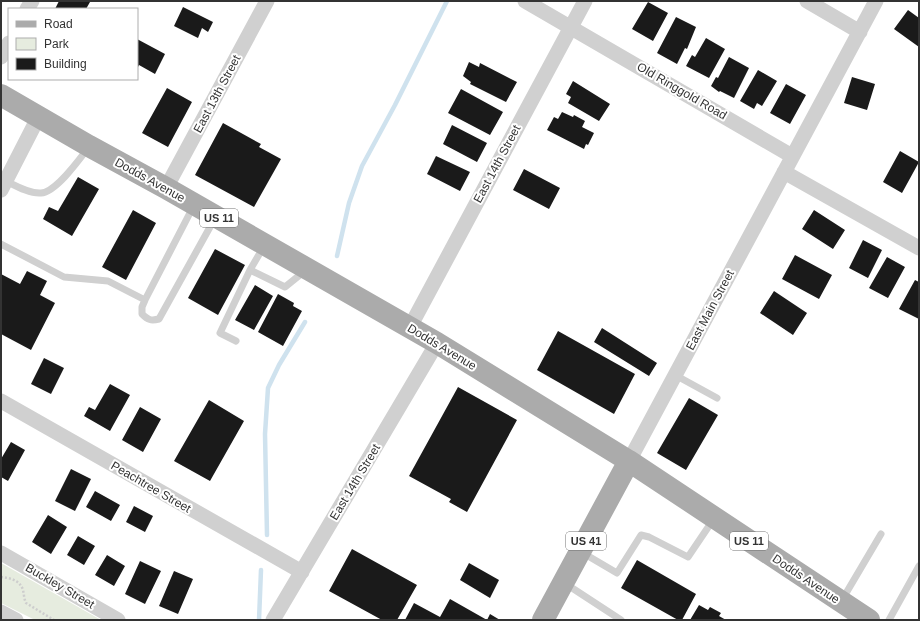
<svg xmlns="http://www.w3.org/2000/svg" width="920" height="621" font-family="Arial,sans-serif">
	<rect width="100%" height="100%" fill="#fff"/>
	<path fill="#e6ecdf" d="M 1,563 L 101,620 L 35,620 L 1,603 Z"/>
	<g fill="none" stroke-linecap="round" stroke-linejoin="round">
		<path stroke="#cfe2ee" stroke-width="4.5" d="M 337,256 L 349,203 L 362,166 L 395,105 L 447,1
			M 267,535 L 265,434 L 268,388 L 279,365 L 305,322
			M 259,620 L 261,570"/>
	</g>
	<path fill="#1a1a1a" d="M 59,1 L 89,1 L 90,2 L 86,9 L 55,9 Z
		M 648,2 L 668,13 L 653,41 L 632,29 Z
		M 183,7 L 213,22 L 208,32 L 202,28 L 198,38 L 174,26 Z
		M 908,10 L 919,18 L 919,47 L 894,29 Z
		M 676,17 L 696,27 L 687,49 L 685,48 L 677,64 L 657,53 Z
		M 706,38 L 725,49 L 709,78 L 686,66 L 692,55 L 695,57 Z
		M 137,39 L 165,54 L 155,74 L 139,65 L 137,69 Z
		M 729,57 L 749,68 L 734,98 L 720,91 L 719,92 L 711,86 L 716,77 L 718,78 Z
		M 469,62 L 479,67 L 480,63 L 517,82 L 506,102 L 470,84 L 471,82 L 463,76 Z
		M 758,70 L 777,81 L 762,106 L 757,103 L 754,109 L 740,101 Z
		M 852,77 L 875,84 L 867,110 L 844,103 Z
		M 573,81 L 610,104 L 599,121 L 568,103 L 571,97 L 566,94 Z
		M 786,84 L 806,95 L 790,124 L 770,113 Z
		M 167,88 L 192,102 L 168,147 L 142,133 Z
		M 461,89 L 503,112 L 490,135 L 448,113 Z
		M 562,112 L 573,117 L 574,115 L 585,121 L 582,127 L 594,133 L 588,145 L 586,144 L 584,149 L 547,130 L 554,117 L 558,119 Z
		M 223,123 L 261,144 L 259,147 L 281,159 L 254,207 L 195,175 Z
		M 452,125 L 487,143 L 477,162 L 443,144 Z
		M 900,151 L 919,162 L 902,193 L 883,182 Z
		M 436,156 L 470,172 L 460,191 L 427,174 Z
		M 524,169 L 560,188 L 549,209 L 513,190 Z
		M 78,177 L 99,189 L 72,236 L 43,219 L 49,207 L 58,211 Z
		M 133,210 L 156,223 L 126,280 L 102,267 Z
		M 814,210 L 845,230 L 833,249 L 802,229 Z
		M 863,240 L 882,250 L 868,278 L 849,268 Z
		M 215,249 L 245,265 L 218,315 L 188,298 Z
		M 795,255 L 832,275 L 819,299 L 782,279 Z
		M 887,257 L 905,267 L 888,298 L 869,288 Z
		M 27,271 L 47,281 L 40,295 L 55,303 L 31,350 L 1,334 L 1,274 L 20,284 Z
		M 915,280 L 919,282 L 919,319 L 899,309 Z
		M 255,285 L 273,296 L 254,330 L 235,320 Z
		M 774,291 L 807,313 L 793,335 L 760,313 Z
		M 278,294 L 294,303 L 293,306 L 302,311 L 283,346 L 258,332 Z
		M 602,328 L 657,363 L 649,376 L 594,342 Z
		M 558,331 L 635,374 L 614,414 L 537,370 Z
		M 44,358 L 64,368 L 51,394 L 31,384 Z
		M 110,384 L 130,395 L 110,431 L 84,416 L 89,407 L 95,410 Z
		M 458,387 L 517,420 L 467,512 L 449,502 L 451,499 L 409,476 Z
		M 689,398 L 718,415 L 686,470 L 657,453 Z
		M 209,400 L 244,421 L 210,481 L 174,461 Z
		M 140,407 L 161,419 L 143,452 L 122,440 Z
		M 11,442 L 25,450 L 8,481 L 1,477 L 1,459 Z
		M 71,469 L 91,479 L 75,511 L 55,501 Z
		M 95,491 L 120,505 L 111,521 L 86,507 Z
		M 134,506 L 153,516 L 145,532 L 126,522 Z
		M 48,515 L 67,527 L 51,554 L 32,542 Z
		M 78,536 L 95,546 L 84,565 L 67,555 Z
		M 352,549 L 417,585 L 397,620 L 382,620 L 329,591 Z
		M 107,555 L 125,566 L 114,586 L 95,575 Z
		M 637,560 L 696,594 L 682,620 L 678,620 L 621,588 Z
		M 140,561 L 161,571 L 145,604 L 125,594 Z
		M 469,563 L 499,580 L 490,598 L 460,580 Z
		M 174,571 L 193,579 L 178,614 L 159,606 Z
		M 450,599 L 487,620 L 490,614 L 500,620 L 405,620 L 414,603 L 440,617 Z
		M 699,605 L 708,610 L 710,607 L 721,613 L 719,616 L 726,620 L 690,620 Z"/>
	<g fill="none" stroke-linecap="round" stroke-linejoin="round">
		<path stroke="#cdcdcd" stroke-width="2.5" stroke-dasharray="2 2" stroke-linecap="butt" d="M 1,577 C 10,578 20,580 23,590 C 24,594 24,599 26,603 L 54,620"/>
		<path stroke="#d0d0d0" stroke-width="7" d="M 6,181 C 16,186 30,194 41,193 C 56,192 79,160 88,148
			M 1,244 L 64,277 L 108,281 L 145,300 L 193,207
			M 250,270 L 285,287 L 306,270
			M 145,300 L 142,307 L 142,314 C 148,320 151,321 159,319 L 215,218
			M 236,341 L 220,333 L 250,270 L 264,246
			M 675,375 L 717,398
			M 583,553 L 617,573 L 641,535 L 649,537 L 688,557 L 713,520
			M 566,584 L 621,620
			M 842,600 L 881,534
			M 889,620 L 919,566"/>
		<path stroke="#d0d0d0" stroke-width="15" d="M 525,1 L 792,156
			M 807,1 L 860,32
			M 27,9 L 32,1
			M 1,57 L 9,43
			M 784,172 L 919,248
			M 166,188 L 267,1
			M 1,190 L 39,116
			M 410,327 L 585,1
			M 1,401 L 302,572
			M 629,461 L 876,1
			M 1,553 L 118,620
			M 1,612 L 16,620
			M 273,620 L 437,343"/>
		<path stroke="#ababab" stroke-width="22" d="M 1,95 L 89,146 L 166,188 L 437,343 L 629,461 L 869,620
			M 543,620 L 629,461"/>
	</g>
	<g text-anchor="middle" stroke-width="4" stroke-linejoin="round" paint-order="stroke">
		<g fill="#fff" stroke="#707070" stroke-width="1">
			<rect x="200" y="209" width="38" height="18" rx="3"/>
			<rect x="566" y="532" width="40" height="18" rx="3"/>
			<rect x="730" y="532" width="38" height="18" rx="3"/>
		</g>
		<g font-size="11" font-weight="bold" fill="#333">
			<text x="219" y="222">US 11</text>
			<text x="586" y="545">US 41</text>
			<text x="749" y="545">US 11</text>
		</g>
		<g font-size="12" fill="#333" stroke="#fff">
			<text transform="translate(682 91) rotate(30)" y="4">Old Ringgold Road</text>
			<text transform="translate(217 94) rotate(-62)" y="4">East 13th Street</text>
			<text transform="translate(497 164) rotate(-62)" y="4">East 14th Street</text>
			<text transform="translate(150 180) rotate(29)" y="4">Dodds Avenue</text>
			<text transform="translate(710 310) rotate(-62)" y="4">East Main Street</text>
			<text transform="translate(442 347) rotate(31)" y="4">Dodds Avenue</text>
			<text transform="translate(355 482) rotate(-59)" y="4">East 14th Street</text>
			<text transform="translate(151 487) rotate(30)" y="4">Peachtree Street</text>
			<text transform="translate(806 579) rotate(34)" y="4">Dodds Avenue</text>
			<text transform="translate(60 586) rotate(30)" y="4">Buckley Street</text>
		</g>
	</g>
	<rect width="920" height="621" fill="none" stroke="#333333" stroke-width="4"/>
	<rect x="8" y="8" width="130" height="72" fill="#ffffff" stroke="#adadad"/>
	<rect x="16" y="21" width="20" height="6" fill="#ababab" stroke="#adadad"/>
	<text x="44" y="28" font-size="12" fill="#333333">Road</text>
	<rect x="16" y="38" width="20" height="12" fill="#e6ecdf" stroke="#adadad"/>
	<text x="44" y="48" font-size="12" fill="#333333">Park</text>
	<rect x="16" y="58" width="20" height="12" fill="#1a1a1a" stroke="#adadad"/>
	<text x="44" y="68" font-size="12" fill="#333333">Building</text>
</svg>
